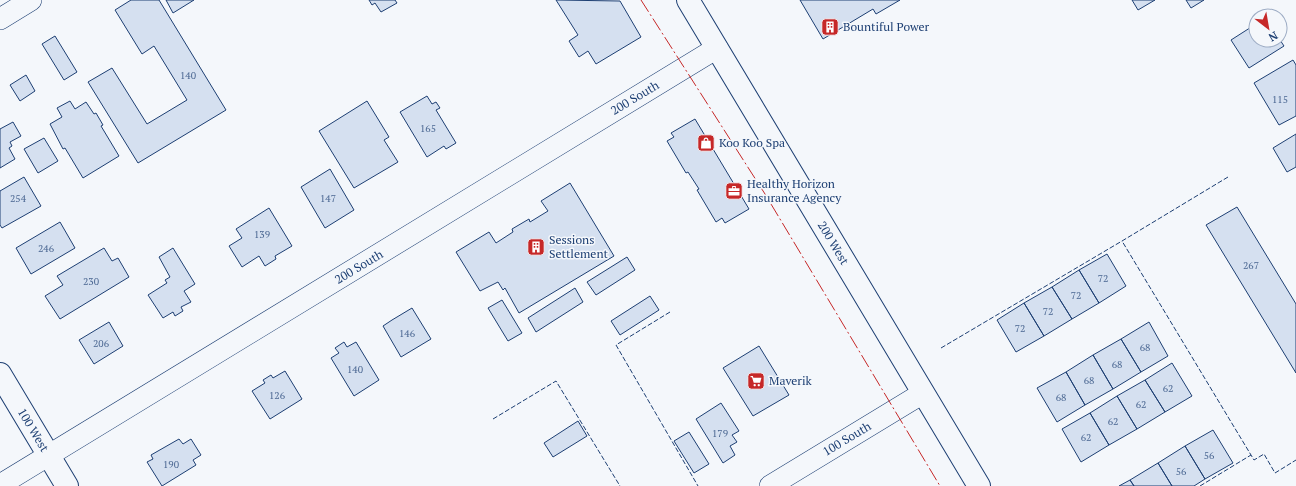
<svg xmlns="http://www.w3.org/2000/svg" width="1296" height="486" font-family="'PT Serif',serif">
	<rect width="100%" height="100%" fill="#f4f7fb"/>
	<path fill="#d5e0f0" stroke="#1d3f73" d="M 131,0 L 159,0 L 226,110 L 138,163 L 88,82 L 112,68 L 147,124 L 187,100 L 154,46 L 142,54 L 115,10 Z
		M 166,0 L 194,0 L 173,13 Z
		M 369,0 L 395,0 L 397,3 L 381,12 L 375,3 L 372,5 Z
		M 556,0 L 620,1 L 641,37 L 596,64 L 588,51 L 579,57 L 569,41 L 578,35 Z
		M 800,0 L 900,0 L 876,14 L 873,9 L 823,39 Z
		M 1132,0 L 1155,0 L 1138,10 Z
		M 1186,0 L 1204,0 L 1191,8 Z
		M 1256,24 L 1256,40 L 1280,40 L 1284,46 L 1249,68 L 1231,40 Z
		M 55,36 L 77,72 L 64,80 L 42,44 Z
		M 1293,60 L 1296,65 L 1296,116 L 1279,125 L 1254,83 Z
		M 26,75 L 35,91 L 20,101 L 10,85 Z
		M 427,96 L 432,104 L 436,102 L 440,108 L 436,110 L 456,143 L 446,149 L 444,146 L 427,157 L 400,112 Z
		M 70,101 L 75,109 L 86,102 L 94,114 L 96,113 L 103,125 L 101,126 L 119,156 L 83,178 L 65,148 L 63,149 L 50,124 L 62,117 L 57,108 Z
		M 367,101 L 389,137 L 384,140 L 398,162 L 354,188 L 319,131 Z
		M 695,119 L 749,209 L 725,223 L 722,218 L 716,222 L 697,190 L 699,189 L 688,172 L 686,173 L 667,141 L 674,137 L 671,133 Z
		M 13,122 L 21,136 L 10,142 L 12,146 L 9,148 L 15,159 L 0,168 L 0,129 Z
		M 1296,134 L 1296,167 L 1287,172 L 1273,148 Z
		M 44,138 L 58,161 L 38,173 L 24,149 Z
		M 330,169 L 354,210 L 325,228 L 301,187 Z
		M 24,177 L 41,206 L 2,228 L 0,225 L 0,191 Z
		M 570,183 L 614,256 L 519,313 L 505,288 L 503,290 L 498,282 L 480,291 L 456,252 L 489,232 L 496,243 L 513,232 L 512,229 L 529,219 L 530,222 L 548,211 L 541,201 Z
		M 1237,207 L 1296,304 L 1296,373 L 1206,225 Z
		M 269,208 L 292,246 L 275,256 L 276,259 L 265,266 L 259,256 L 242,267 L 229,246 L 242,238 L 236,229 Z
		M 60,222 L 75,248 L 31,274 L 16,248 Z
		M 104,248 L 112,261 L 118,258 L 129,277 L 60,319 L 45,296 L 63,285 L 57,276 Z
		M 173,248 L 195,284 L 184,291 L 191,302 L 181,307 L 183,311 L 175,316 L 173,312 L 163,318 L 148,295 L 167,283 L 165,280 L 170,277 L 159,257 Z
		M 1107,254 L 1126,286 L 1099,303 L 1079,270 Z
		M 627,257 L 635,270 L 596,295 L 587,282 Z
		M 1079,270 L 1099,303 L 1072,319 L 1052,287 Z
		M 1052,287 L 1072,319 L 1044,336 L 1024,303 Z
		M 575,288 L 583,302 L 536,332 L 528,318 Z
		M 650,296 L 659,310 L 620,335 L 611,321 Z
		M 502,300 L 522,333 L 508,341 L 488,308 Z
		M 1024,303 L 1044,336 L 1016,352 L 997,320 Z
		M 412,308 L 431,339 L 401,357 L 383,326 L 392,320 Z
		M 109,322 L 123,346 L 94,364 L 79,340 Z
		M 1149,322 L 1168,356 L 1141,372 L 1121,339 Z
		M 1121,339 L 1141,372 L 1113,389 L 1093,355 Z
		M 344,342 L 347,347 L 356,342 L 379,380 L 354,396 L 331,358 L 339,353 L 335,348 Z
		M 759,346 L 789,395 L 753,416 L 723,368 Z
		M 1093,355 L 1113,389 L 1085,405 L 1066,372 Z
		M 1172,363 L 1192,396 L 1165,412 L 1145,380 Z
		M 285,371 L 302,399 L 270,419 L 252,391 L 265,383 L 263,380 L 271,375 L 273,378 Z
		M 1066,372 L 1085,405 L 1057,422 L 1037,388 Z
		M 1145,380 L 1165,412 L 1137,429 L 1117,396 Z
		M 1117,396 L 1137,429 L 1109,445 L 1090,413 Z
		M 721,403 L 739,431 L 732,435 L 737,442 L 730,446 L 735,455 L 723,463 L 696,419 Z
		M 1090,413 L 1109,445 L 1081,462 L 1062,429 Z
		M 578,421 L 587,436 L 553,457 L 544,443 Z
		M 1213,430 L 1233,463 L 1205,479 L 1185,446 Z
		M 689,432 L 709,464 L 694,473 L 674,441 Z
		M 179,439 L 183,444 L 191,439 L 201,455 L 193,460 L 196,465 L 162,486 L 147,462 L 153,459 L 151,455 Z
		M 1185,446 L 1205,479 L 1194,486 L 1172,486 L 1158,463 Z
		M 1158,463 L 1172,486 L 1134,486 L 1130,480 Z
		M 1130,480 L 1134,486 L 1119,486 Z"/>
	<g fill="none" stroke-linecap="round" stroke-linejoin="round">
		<defs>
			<path id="minor" d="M 0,19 L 31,0
				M 0,485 L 717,48
				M 770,486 L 923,393"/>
			<path id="tertiary" d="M 0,374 L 67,486"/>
			<path id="secondary" d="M 688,0 L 979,486"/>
		</defs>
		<use href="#minor" stroke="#1d3f73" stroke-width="22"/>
		<use href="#tertiary" stroke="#1d3f73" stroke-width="24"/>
		<use href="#secondary" stroke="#1d3f73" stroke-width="24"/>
		<use href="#minor" stroke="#f4f7fb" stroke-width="21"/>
		<use href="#tertiary" stroke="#f4f7fb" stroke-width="22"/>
		<use href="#secondary" stroke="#f4f7fb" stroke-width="22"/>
		<path stroke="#1d3f73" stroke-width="1" stroke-dasharray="5 2" stroke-linecap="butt" d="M 1228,177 L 1122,241 L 1254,460 L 1264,454 L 1275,473 L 1296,460
			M 670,312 L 616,345 L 698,486
			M 941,348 L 1122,241
			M 493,419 L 556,381 L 620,486
			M 1200,486 L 1251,455"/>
		<path stroke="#c62828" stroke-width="1" stroke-dasharray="14 3 2 3" stroke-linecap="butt" d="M 641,0 L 765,194 L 940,486"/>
	</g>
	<defs>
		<symbol id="building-square" viewBox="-11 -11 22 22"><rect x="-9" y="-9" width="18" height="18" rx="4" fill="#c62828" stroke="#f4f7fb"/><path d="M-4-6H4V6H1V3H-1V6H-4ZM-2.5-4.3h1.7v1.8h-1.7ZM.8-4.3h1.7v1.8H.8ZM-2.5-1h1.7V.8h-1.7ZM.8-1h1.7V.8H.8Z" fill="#fff"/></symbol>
		<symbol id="shop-square" viewBox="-11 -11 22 22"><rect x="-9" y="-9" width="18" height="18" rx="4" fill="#c62828" stroke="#f4f7fb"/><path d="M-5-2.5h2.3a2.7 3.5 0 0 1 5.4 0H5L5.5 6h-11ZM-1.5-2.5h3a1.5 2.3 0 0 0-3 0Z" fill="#fff"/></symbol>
		<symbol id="office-square" viewBox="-11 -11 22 22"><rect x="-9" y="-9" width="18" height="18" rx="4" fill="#c62828" stroke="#f4f7fb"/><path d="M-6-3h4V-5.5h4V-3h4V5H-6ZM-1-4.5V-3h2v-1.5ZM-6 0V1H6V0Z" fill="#fff"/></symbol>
		<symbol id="supermarket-square" viewBox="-11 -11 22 22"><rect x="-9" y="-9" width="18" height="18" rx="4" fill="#c62828" stroke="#f4f7fb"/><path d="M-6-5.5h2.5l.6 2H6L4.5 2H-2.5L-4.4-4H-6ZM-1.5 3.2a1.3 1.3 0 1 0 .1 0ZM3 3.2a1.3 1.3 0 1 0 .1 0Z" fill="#fff"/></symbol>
	</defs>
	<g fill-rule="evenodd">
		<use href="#building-square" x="820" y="17" width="20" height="20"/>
		<use href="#shop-square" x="696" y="133" width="20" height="20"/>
		<use href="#office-square" x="724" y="181" width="20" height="20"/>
		<use href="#building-square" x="526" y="237" width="20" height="20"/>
		<use href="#supermarket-square" x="746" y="371" width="20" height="20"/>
	</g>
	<g text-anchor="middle" stroke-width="3" stroke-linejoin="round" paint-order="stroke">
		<g font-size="10" fill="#4b6792">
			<text x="188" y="79">140</text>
			<text x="1280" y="103">115</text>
			<text x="428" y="132">165</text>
			<text x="18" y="202">254</text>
			<text x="328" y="202">147</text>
			<text x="262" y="238">139</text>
			<text x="46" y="252">246</text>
			<text x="1251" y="269">267</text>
			<text x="1103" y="282">72</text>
			<text x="91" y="285">230</text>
			<text x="1076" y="299">72</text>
			<text x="1048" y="315">72</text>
			<text x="1020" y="332">72</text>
			<text x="407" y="337">146</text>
			<text x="101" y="347">206</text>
			<text x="1145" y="351">68</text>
			<text x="1117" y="368">68</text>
			<text x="355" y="373">140</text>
			<text x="1089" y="384">68</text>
			<text x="1168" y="392">62</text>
			<text x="277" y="399">126</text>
			<text x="1061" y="401">68</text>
			<text x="1141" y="408">62</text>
			<text x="1113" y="425">62</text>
			<text x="720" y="437">179</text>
			<text x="1086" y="441">62</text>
			<text x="1209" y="459">56</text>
			<text x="171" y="468">190</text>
			<text x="1181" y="475">56</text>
		</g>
		<g font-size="12" fill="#1d3f73" stroke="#f4f7fb" text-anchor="start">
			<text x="843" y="31">Bountiful Power</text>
			<text x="719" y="147">Koo Koo Spa</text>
			<text x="747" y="188">Healthy Horizon<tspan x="747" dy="14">Insurance Agency</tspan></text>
			<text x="549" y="244">Sessions<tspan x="549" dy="14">Settlement</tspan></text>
			<text x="769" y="385">Maverik</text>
		</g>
		<g font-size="12" fill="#1d3f73" stroke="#f4f7fb">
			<text transform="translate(635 98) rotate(-31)" y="4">200 South</text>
			<text transform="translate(833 243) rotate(59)" y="4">200 West</text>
			<text transform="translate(359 267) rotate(-31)" y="4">200 South</text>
			<text transform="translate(33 430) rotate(59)" y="4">100 West</text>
			<text transform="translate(847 439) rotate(-31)" y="4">100 South</text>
		</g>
	</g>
	<g transform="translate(1268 28) rotate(149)"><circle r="19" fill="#f4f7fb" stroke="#9eadc5"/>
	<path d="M0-3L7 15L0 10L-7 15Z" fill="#c62828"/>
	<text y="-6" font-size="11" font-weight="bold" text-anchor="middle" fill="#1d3f73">N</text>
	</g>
</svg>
